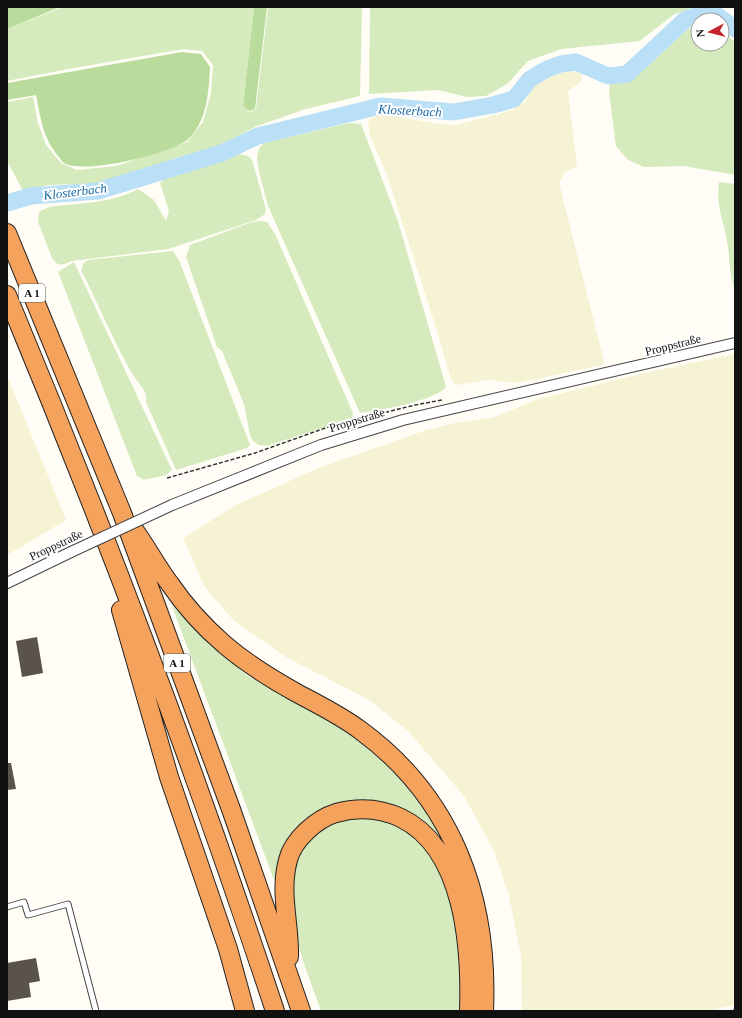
<svg xmlns="http://www.w3.org/2000/svg" width="742" height="1018" font-family="'Times New Roman',serif">
	<rect width="100%" height="100%" fill="#fffdf5"/>
	<path fill="#f6f3d4" d="M 572,71 L 581,73 L 582,81 L 568,91 L 577,166 L 565,172 L 559,183 L 604,361 L 602,365 L 518,383 L 488,380 L 456,385 L 451,379 L 437,331 L 387,175 L 370,136 L 368,124 L 370,119 L 376,116 L 388,115 L 439,124 L 455,125 L 476,120 L 512,110 L 525,102 L 533,86 L 552,75 Z
		M 735,354 L 735,1005 L 705,1011 L 522,1011 L 521,955 L 509,896 L 494,851 L 464,796 L 408,731 L 369,700 L 284,656 L 233,620 L 204,586 L 183,538 L 236,505 L 316,469 L 426,430 L 459,422 L 492,418 L 538,399 L 644,373 Z
		M 7,375 L 66,520 L 9,554 L 7,550 Z"/>
	<path fill="#d5ebbd" d="M 63,7 L 254,7 L 243,106 L 248,112 L 256,109 L 268,7 L 362,7 L 360,96 L 306,109 L 257,126 L 215,148 L 178,157 L 152,168 L 100,183 L 49,185 L 23,191 L 7,161 L 7,102 L 33,97 L 38,123 L 46,145 L 61,163 L 77,170 L 116,166 L 187,142 L 203,122 L 211,93 L 213,65 L 202,51 L 184,49 L 68,69 L 7,81 L 7,29 Z
		M 370,7 L 694,7 L 673,15 L 640,41 L 561,49 L 528,61 L 507,84 L 486,96 L 467,97 L 438,90 L 369,94 Z
		M 698,26 L 698,44 L 722,44 L 722,31 L 735,42 L 735,175 L 684,166 L 644,167 L 628,160 L 616,146 L 609,93 L 610,83 L 638,75 L 688,29 Z
		M 349,123 L 361,124 L 363,129 L 398,221 L 446,387 C 435,401 379,410 360,413 L 268,206 L 259,172 L 257,158 L 259,148 L 264,143 Z
		M 238,154 L 248,156 L 252,160 L 266,209 L 265,214 L 256,220 L 168,249 L 72,261 L 61,265 L 56,263 L 52,258 L 38,222 L 39,212 C 50,204 65,206 78,204 C 97,202 121,199 138,189 L 154,200 L 166,221 L 169,211 L 160,183 L 168,174 Z
		M 719,182 L 735,184 L 735,290 C 729,274 730,257 727,241 C 723,218 716,207 719,182 Z
		M 261,221 L 267,222 L 275,234 L 353,413 L 352,418 L 267,446 L 259,445 L 253,441 L 250,435 L 244,404 L 222,351 L 217,347 L 186,257 L 190,245 L 252,222 Z
		M 173,251 L 179,260 L 250,445 L 247,448 L 176,470 L 146,402 C 148,389 136,382 130,370 C 112,338 98,303 81,270 L 84,263 L 88,260 Z
		M 74,262 L 172,470 L 166,475 L 144,480 L 137,476 L 58,272 Z
		M 172,606 L 246,675 L 316,712 L 369,746 L 412,787 L 451,855 L 429,833 L 355,802 L 289,840 L 274,880 Z
		M 356,814 L 385,819 L 421,839 L 444,877 L 457,924 L 464,1011 L 321,1011 C 305,963 268,886 307,842 C 311,837 315,829 321,827 C 332,821 345,818 356,814 Z"/>
	<path fill="#b9dc9c" d="M 12,7 L 60,7 L 7,29 L 7,9 Z
		M 254,7 L 267,7 L 255,109 L 248,111 L 243,106 Z
		M 182,52 L 201,54 L 210,67 C 209,90 207,124 187,140 C 169,154 84,175 64,163 C 62,162 60,158 58,156 C 42,136 41,119 36,95 L 7,100 L 7,83 Z"/>
	<g fill="none" stroke-linecap="round" stroke-linejoin="round">
		<path stroke="#b9e0f7" stroke-width="17" d="M 7,203 L 31,196 L 98,191 L 222,153 L 258,136 L 380,106 L 454,112 L 493,105 L 514,99 L 530,79 L 547,69 L 561,64 L 576,62 L 608,76 L 627,74 L 686,19 L 701,14 L 718,16 L 735,29"/>
	</g>
	<path fill="#5a524d" d="M 37,637 L 43,673 L 22,677 L 16,641 Z
		M 7,763 L 11,763 L 16,789 L 7,790 Z
		M 36,958 L 40,981 L 29,983 L 31,997 L 7,1001 L 7,963 Z"/>
	<g fill="none" stroke-linecap="round" stroke-linejoin="round">
		<defs>
			<path id="service" d="M 7,907 L 24,902 L 28,915 L 68,904 L 96,1011"/>
			<path id="minor" d="M 172,505 L 321,445 L 403,420 L 735,343
				M 7,583 L 71,552"/>
			<path id="motorway" d="M 7,233 L 122,513 L 232,812 L 301,1011
				M 7,295 C 105,530 195,769 275,1011
				M 135,531 C 148,549 157,567 170,584 C 185,606 204,627 225,645 C 246,663 270,678 295,692 C 317,704 340,715 360,730 C 453,798 489,898 484,1011
				M 121,610 L 169,777 L 228,949 L 245,1011
				M 289,957 C 290,924 279,893 288,860 C 293,840 316,819 336,813 C 358,807 380,808 401,818 C 465,849 471,949 469,1011"/>
		</defs>
		<use href="#service" stroke="#444" stroke-width="7"/>
		<use href="#minor" stroke="#444" stroke-width="12"/>
		<use href="#motorway" stroke="#222" stroke-width="20"/>
		<path stroke="#333" stroke-width="1.5" stroke-dasharray="4 2" stroke-linecap="butt" d="M 167,478 L 255,453 L 331,426 L 415,405 L 442,400
			M 727,1011 L 735,1010"/>
		<use href="#service" stroke="#fff" stroke-width="5"/>
		<use href="#minor" stroke="#fff" stroke-width="10"/>
		<use href="#motorway" stroke="#f5a25d" stroke-width="18"/>
		<defs>
			<path id="minor-bridge" d="M 71,552 L 172,505"/>
		</defs>
		<use href="#minor-bridge" stroke="#444" stroke-width="12" stroke-linecap="butt"/>
		<use href="#minor-bridge" stroke="#fff" stroke-width="10"/>
	</g>
	<g text-anchor="middle" stroke-width="4" stroke-linejoin="round" paint-order="stroke">
		<g fill="#fff" stroke="#585858" stroke-width="1">
			<rect x="19" y="284" width="26" height="18" rx="3"/>
			<rect x="164" y="654" width="26" height="18" rx="3"/>
		</g>
		<g font-size="11" font-weight="bold" fill="#111">
			<text x="32" y="297">A 1</text>
			<text x="177" y="667">A 1</text>
		</g>
		<g font-size="12" fill="#111" stroke="#fff">
			<text transform="translate(673 345) rotate(-14)" y="4">Proppstraße</text>
			<text transform="translate(357 420) rotate(-17)" y="4">Proppstraße</text>
			<text transform="translate(56 545) rotate(-25)" y="4">Proppstraße</text>
		</g>
		<g font-size="13" font-style="italic" fill="#1768a6" stroke="#fff">
			<text transform="translate(410 110) rotate(3)" y="5">Klosterbach</text>
			<text transform="translate(75 191) rotate(-7)" y="5">Klosterbach</text>
		</g>
	</g>
	<rect width="742" height="1018" fill="none" stroke="#111111" stroke-width="16"/>
	<g transform="translate(710 32) rotate(263)"><circle r="19" fill="#ffffff" stroke="#a0a0a0"/>
	<path d="M0-3L7 15L0 10L-7 15Z" fill="#c4262e"/>
	<text y="-6" font-size="11" font-weight="bold" text-anchor="middle" fill="#111111">N</text>
	</g>
</svg>
